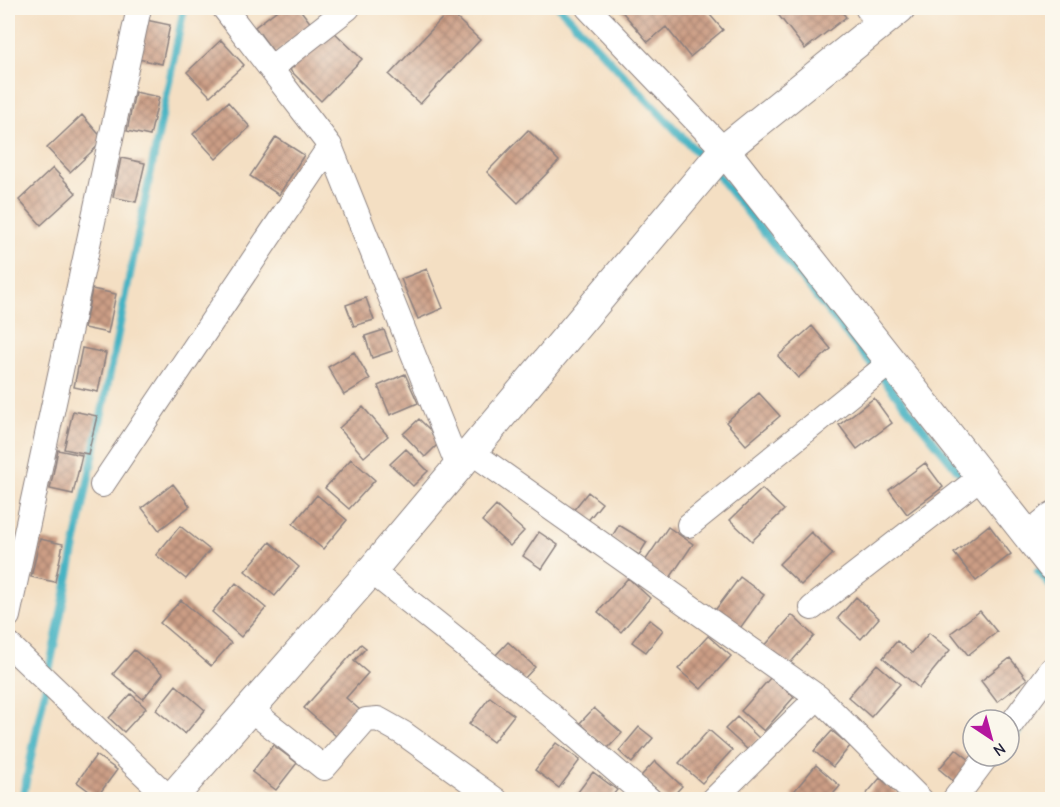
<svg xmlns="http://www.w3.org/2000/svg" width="1060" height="807" font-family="'Comic Neue',sans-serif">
	<defs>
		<pattern id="building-cross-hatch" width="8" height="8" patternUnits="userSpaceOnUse" patternTransform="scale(1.5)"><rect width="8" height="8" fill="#cc9e85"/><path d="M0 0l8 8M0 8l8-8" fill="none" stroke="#a5806e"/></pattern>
	</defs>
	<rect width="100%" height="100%" fill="#fbf7ec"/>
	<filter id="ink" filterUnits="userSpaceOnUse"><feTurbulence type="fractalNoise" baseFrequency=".0167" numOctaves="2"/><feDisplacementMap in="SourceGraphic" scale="12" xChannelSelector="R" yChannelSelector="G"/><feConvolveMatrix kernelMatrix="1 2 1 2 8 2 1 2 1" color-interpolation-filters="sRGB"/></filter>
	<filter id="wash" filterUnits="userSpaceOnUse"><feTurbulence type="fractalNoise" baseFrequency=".008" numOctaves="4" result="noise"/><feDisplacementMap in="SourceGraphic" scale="24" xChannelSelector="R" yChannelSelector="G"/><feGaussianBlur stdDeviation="1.35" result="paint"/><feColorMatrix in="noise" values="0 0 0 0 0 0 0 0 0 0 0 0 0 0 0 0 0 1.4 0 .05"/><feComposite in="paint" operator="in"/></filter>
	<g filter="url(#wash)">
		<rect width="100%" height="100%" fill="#f4dfc3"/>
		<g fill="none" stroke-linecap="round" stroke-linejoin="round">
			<path stroke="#46b3c3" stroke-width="8" d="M 560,8 L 705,161
				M 713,170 L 969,484
				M 1038,571 L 1052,588
				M 1009,744 L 1019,730
				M 22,800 L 70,570 L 184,8"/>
		</g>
		<g id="blocks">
			<path fill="url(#building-cross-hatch)" d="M 280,8 L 299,8 L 312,25 L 275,54 L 255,27 Z
				M 619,8 L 704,8 L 723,30 L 690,57 L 666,27 L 648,42 Z
				M 773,8 L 839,8 L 846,17 L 805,49 Z
				M 449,11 L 480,40 L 420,104 L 389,75 Z
				M 146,20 L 170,25 L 162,64 L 138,59 Z
				M 330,28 L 362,59 L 321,101 L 290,70 Z
				M 221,40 L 244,65 L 210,96 L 187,72 Z
				M 135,92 L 159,97 L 150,136 L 127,131 Z
				M 228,102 L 250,127 L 216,159 L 193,134 Z
				M 82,115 L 104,140 L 70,172 L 47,148 Z
				M 528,130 L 559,161 L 518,203 L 487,172 Z
				M 276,137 L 304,155 L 279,195 L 250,176 Z
				M 121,158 L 145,163 L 136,202 L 113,197 Z
				M 53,168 L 76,193 L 41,225 L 19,200 Z
				M 427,269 L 443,308 L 418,319 L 401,279 Z
				M 92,289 L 116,294 L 108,333 L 84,328 Z
				M 366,298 L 374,320 L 354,326 L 346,305 Z
				M 812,326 L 831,349 L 798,378 L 778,356 Z
				M 384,330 L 392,351 L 372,358 L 365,336 Z
				M 82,348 L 106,353 L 98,392 L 74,387 Z
				M 354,352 L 370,379 L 344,395 L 328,367 Z
				M 405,374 L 418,403 L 390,415 L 378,386 Z
				M 759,393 L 780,416 L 746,445 L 726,422 Z
				M 874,398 L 892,423 L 857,449 L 839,425 Z
				M 363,407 L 388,436 L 364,457 L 339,428 Z
				M 73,411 L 97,416 L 88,454 L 64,449 Z
				M 419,419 L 441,441 L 425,457 L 403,434 Z
				M 406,449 L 428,471 L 413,486 L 390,464 Z
				M 58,450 L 82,455 L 73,494 L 50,489 Z
				M 351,459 L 375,480 L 349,509 L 325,488 Z
				M 925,463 L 943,487 L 907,514 L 889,490 Z
				M 173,484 L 190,506 L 159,530 L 142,508 Z
				M 762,489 L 784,510 L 752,541 L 730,520 Z
				M 588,492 L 602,503 L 586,523 L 572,512 Z
				M 317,495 L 347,520 L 323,549 L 293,524 Z
				M 496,506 L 524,531 L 510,546 L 482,521 Z
				M 619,525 L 647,542 L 639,555 L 611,538 Z
				M 989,525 L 1011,554 L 976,581 L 954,553 Z
				M 180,526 L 210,550 L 186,579 L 156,555 Z
				M 668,527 L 693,544 L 668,581 L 643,564 Z
				M 539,532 L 558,545 L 542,569 L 523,556 Z
				M 811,532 L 833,554 L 801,585 L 779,564 Z
				M 40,539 L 63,544 L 55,582 L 31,577 Z
				M 270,542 L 299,567 L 275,596 L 245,571 Z
				M 740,577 L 764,595 L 738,631 L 713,613 Z
				M 628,578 L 650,598 L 621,632 L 598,612 Z
				M 236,583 L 266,608 L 241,637 L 212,612 Z
				M 856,597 L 879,618 L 861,639 L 838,618 Z
				M 181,600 L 231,643 L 211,666 L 160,623 Z
				M 980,611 L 997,632 L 968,655 L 951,633 Z
				M 792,615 L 814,636 L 785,669 L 762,649 Z
				M 649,619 L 663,630 L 646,652 L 632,642 Z
				M 929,633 L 950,650 L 919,688 L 883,658 L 897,641 L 912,653 Z
				M 708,636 L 731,656 L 701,689 L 678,669 Z
				M 508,642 L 535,667 L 521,682 L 494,657 Z
				M 361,644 L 366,648 L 354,661 L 368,673 L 346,698 L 360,710 L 336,736 L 304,708 Z
				M 134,650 L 163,674 L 143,699 L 113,674 Z
				M 1010,658 L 1027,679 L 997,702 L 981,681 Z
				M 877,664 L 900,684 L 871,717 L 848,697 Z
				M 771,677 L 794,697 L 764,731 L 741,711 Z
				M 176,685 L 205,710 L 185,734 L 156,710 Z
				M 131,694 L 146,708 L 124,732 L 109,718 Z
				M 490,697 L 514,715 L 493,742 L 469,724 Z
				M 594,708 L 622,733 L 608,748 L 580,723 Z
				M 737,717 L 759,738 L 748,750 L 725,729 Z
				M 639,727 L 653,738 L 632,763 L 619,751 Z
				M 709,730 L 732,750 L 702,783 L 679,763 Z
				M 832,731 L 850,746 L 833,767 L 814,751 Z
				M 556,743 L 580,760 L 559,788 L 535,770 Z
				M 273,745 L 297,763 L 276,790 L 252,772 Z
				M 956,749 L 975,764 L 958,785 L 939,769 Z
				M 96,755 L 117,770 L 97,797 L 77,782 Z
				M 655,761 L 682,786 L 669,800 L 641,776 Z
				M 816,765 L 840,786 L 828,800 L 797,800 L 791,795 Z
				M 593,772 L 617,790 L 609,800 L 572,800 Z
				M 880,778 L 898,793 L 893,800 L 864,800 L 863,798 Z"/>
		</g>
	</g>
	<g filter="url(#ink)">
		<use href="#blocks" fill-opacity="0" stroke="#8b807f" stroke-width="1.5"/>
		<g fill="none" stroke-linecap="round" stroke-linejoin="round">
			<defs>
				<path id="minor" d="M 224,8 L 330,146 L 458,466
					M 588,8 L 724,150
					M 867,8 L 880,24
					M 271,68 L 348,8
					M 470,451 L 818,697 L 921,800
					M 102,485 L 330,146
					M 689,525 L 891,362
					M 1028,534 L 1052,514
					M 371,571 L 549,713 L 650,800
					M 812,608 L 982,476
					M 8,616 L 139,8
					M 8,644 L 170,799
					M 250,709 L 324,768 L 366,720 L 378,719 L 403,733 L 496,800
					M 1009,727 L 1052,669
					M 713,800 L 818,697
					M 954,800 L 987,756"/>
				<path id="tertiary" d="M 724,150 L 1052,566
					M 170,800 L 371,571 L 724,150 L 900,8"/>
			</defs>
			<use href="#minor" stroke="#8b807f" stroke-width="26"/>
			<use href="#tertiary" stroke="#8b807f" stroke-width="32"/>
			<use href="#minor" stroke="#fff" stroke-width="24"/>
			<use href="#tertiary" stroke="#fff" stroke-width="30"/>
		</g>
	</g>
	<rect width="1060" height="807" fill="none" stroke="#fbf7ec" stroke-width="30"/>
	<g transform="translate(991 738) rotate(144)"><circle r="28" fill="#fbf7ec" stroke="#a4a2a5" stroke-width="1.5"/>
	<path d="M0-4.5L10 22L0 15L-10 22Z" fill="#b5179e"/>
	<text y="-9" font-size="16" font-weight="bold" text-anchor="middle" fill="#22223b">N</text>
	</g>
</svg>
